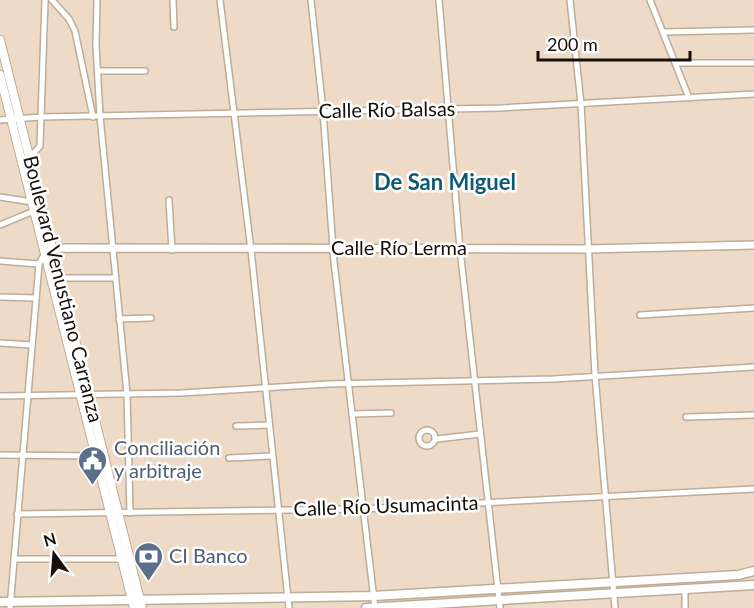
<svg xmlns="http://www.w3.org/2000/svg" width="754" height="608" font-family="Lato,sans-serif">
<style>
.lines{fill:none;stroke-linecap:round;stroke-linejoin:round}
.minor-casing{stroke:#beac99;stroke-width:8}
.tertiary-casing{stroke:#beac99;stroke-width:10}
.secondary-casing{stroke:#beac99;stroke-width:10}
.primary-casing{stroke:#beac99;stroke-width:11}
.minor{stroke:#fff;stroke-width:5}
.tertiary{stroke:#fff;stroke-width:7}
.secondary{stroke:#fff;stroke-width:8}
.primary{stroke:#fff;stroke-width:8}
.labels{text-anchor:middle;stroke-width:5;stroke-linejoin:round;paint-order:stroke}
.street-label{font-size:20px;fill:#161009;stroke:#fff}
.service-label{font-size:20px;fill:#4e5e75;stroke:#fff;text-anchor:start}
.quarter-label{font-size:22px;font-weight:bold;fill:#0b5973;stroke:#fff}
</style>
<rect width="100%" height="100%" fill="#eedbc7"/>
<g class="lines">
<defs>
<g id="minor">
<path d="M52 0 69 19 75 31 93 117"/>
<path d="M97 0 96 45 100 116 127 394 130 513"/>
<path d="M173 0 174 27"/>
<path d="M220 0 251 250 289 608"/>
<path d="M311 0 323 111 334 262 375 608"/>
<path d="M439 0 460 249 500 608"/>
<path d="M570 0 581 104 595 375 615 608"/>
<path d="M650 0 689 98"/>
<path d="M664 32 754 30"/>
<path d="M676 63H754"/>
<path d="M98 71H145"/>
<path d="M0 120 41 117 501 108 754 94"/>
<path d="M30 157 40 146 45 0"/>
<path d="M0 197 32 202"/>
<path d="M169 200 172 250"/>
<path d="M0 225 34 211"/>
<path d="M0 261 39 264"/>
<path d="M60 278H116"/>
<path d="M0 297 36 298"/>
<path d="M640 315 754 308"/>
<path d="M119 319 151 318"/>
<path d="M0 343 32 345"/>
<path d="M0 396 181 393 328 384 553 379 754 367"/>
<path d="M352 414 391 413"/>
<path d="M686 417 754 415"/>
<path d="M236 426 269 425"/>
<circle cx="427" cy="438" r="8"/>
<path d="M437 439 480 434"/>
<path d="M0 455 95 456"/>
<path d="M229 458 272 456"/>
<path d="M17 514 364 509 754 489"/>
<path d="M14 559H121"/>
<path d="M685 589V608"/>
<path d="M10 608 39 264 45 253"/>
</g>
<path id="tertiary" d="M49 252 61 248 587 249 754 245"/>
<g id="secondary">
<path d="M0 40 142 608"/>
<path d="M0 75 134 608"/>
</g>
<g id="primary">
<path d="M0 602 373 596 738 575 754 571"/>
<path d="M366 608 754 585"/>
</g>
</defs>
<use href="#minor" class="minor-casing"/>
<use href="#tertiary" class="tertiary-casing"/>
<use href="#secondary" class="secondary-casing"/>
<use href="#primary" class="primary-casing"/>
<use href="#minor" class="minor"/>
<use href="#tertiary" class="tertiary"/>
<use href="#secondary" class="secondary"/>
<use href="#primary" class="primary"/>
</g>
<defs>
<symbol id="civic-pin" viewBox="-11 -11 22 30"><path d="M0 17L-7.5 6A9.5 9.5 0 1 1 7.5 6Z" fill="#5c6f8a" stroke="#fff"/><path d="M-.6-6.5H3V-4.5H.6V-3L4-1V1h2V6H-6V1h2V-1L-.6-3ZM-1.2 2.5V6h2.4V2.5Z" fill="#fff"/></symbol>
<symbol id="bank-pin" viewBox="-11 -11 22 30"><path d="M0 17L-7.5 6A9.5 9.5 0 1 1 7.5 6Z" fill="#5c6f8a" stroke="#fff"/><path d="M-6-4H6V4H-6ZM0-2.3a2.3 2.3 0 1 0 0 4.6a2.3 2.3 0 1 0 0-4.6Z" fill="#fff"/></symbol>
</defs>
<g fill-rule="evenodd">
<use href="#civic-pin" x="76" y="444" width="33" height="45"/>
<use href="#bank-pin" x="132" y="540" width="33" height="45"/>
</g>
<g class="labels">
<g class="street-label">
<text transform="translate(387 110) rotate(-1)" y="7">Calle Río Balsas</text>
<text x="399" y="255">Calle Río Lerma</text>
<text transform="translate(63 289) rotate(76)" y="7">Boulevard Venustiano Carranza</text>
<text transform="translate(386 506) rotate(-2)" y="7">Calle Río Usumacinta</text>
</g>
<g class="service-label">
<text x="114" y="455">Conciliación<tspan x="114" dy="23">y arbitraje</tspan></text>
<text x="169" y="563">CI Banco</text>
</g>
<g class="quarter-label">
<text x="445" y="190">De San Miguel</text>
</g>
</g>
<g transform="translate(54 554) rotate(344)" stroke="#ffffff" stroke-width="4.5" paint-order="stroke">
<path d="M0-4.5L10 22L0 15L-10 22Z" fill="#161009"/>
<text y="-9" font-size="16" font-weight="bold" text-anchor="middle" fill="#161009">N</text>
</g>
<path d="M538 51v9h152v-9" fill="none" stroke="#161009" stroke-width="3"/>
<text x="547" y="51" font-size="18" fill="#161009" stroke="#ffffff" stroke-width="4.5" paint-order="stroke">200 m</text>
</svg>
